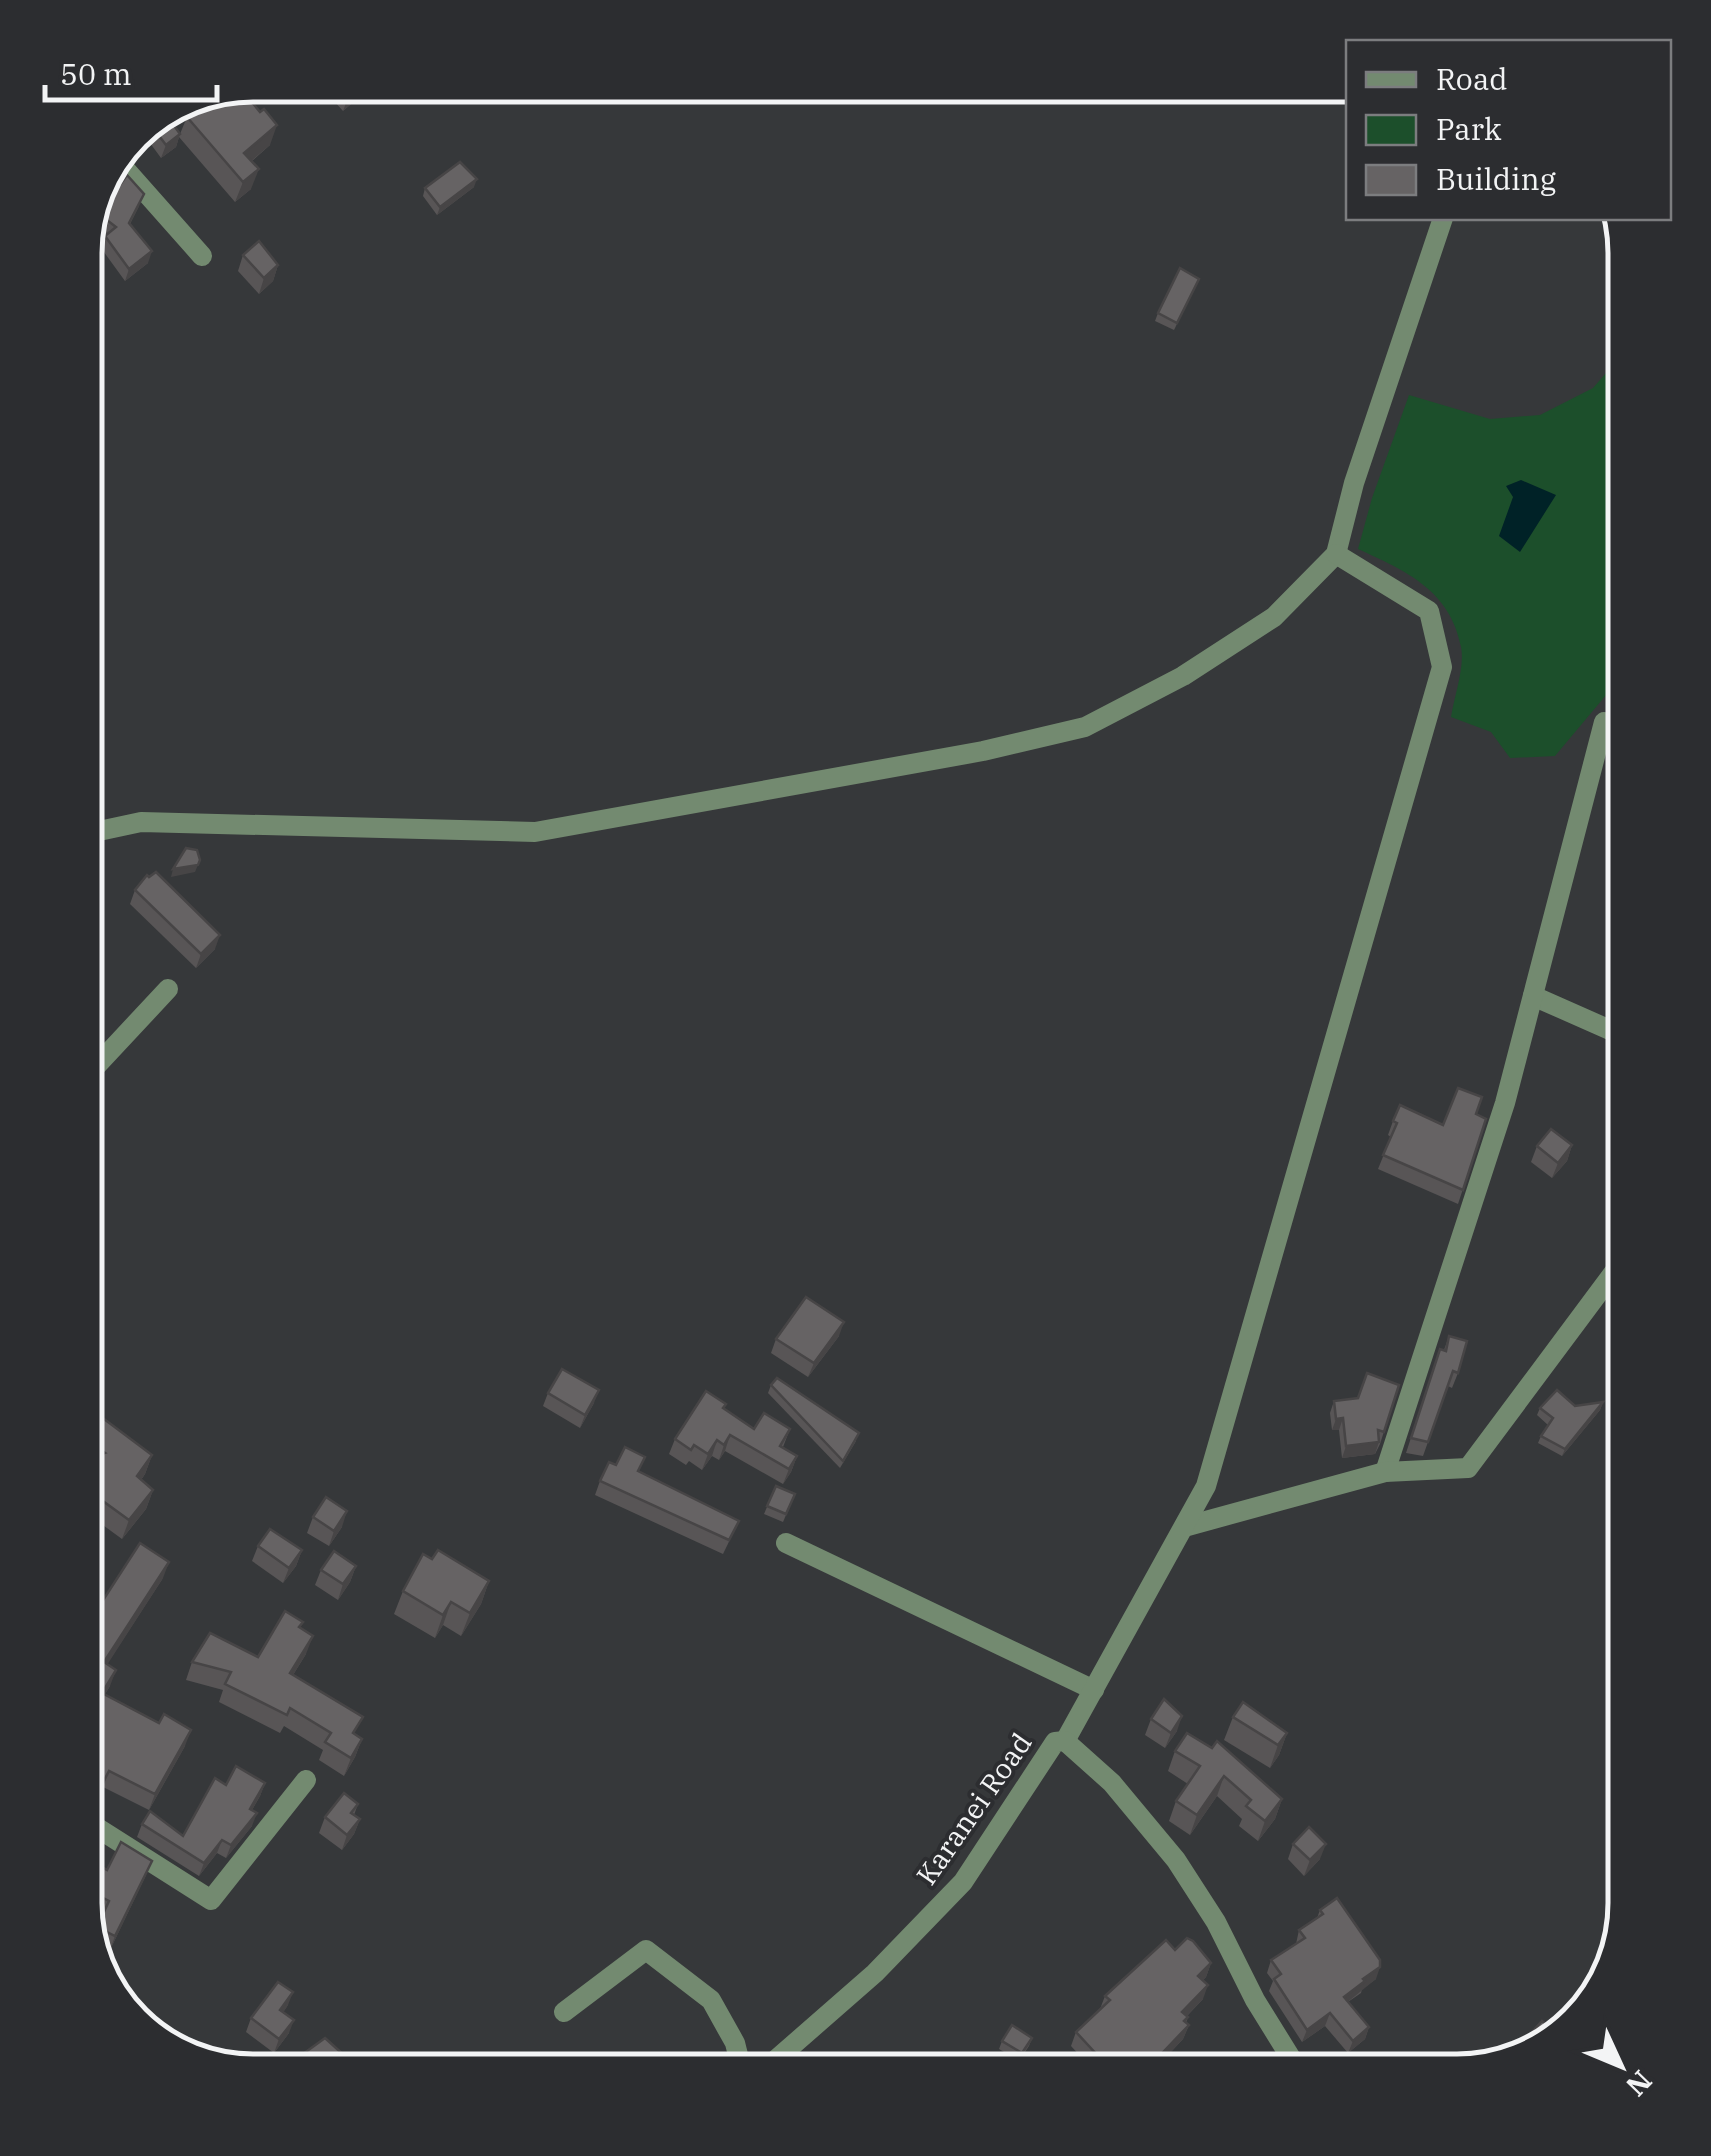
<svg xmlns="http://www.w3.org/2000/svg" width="1711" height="2156" font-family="'IBM Plex Serif',serif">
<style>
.green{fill:#1c4f2b}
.water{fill:#002227}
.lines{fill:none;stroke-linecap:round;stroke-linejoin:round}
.minor{stroke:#738a70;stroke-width:20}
.tertiary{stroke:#738a70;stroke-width:20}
.wall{fill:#585556}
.shaded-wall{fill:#474546}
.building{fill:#666364;stroke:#474546;stroke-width:2.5}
.labels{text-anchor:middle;stroke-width:8;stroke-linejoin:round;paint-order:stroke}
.street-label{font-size:28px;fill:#f3f4f5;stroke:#2c2d30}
.rim{fill:none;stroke:#f3f4f5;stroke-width:5}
</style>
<rect width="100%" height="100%" fill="#36383a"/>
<path class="green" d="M1626 350V663L1607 694 1555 756 1510 758 1491 732 1451 717C1454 697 1465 667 1461 647 1450 590 1406 571 1358 549L1372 498 1409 395 1490 419 1540 415 1593 388Z"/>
<path class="water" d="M1521 480 1556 495 1520 552 1499 536 1513 497 1506 486Z"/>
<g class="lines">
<g class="minor">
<path d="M117 160 202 256"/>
<path d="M85 834 141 822 535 832 983 751 1085 727 1183 676 1274 617 1336 554 1354 483 1443 218"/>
<path d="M1533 996 1626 1037"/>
<path d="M85 1078 168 989"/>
<path d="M1385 1472 1505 1103 1604 722 1626 730"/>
<path d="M1184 1527 1385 1472 1468 1468 1626 1256"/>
<path d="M786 1543 1094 1690"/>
<path d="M1065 1741 1206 1486 1442 667 1429 611 1336 554"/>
<path d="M85 1820 211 1900 306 1780"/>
<path d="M564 2012 646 1950 711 2000 735 2043 742 2071"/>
</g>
<path class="tertiary" d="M763 2071 875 1973 963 1882 1055 1742 1065 1741 1112 1783 1176 1860 1216 1922 1255 2000 1299 2071"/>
</g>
<g class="wall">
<path d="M286 85H313L300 99Z"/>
<path d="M328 85H356L360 90 358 98 343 111 326 92Z"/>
<path d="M168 117 180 134 187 117 270 145 252 161 251 189 235 202 179 137 176 147 161 158 142 132 132 140 142 127Z"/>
<path d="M474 187 437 215 423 196 425 188Z"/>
<path d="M139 206 130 224 148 263 125 281 101 248 107 235 94 226 99 214Z"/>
<path d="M243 255 278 265 273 281 259 294 238 271Z"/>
<path d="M1199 279 1174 330 1155 321 1158 313Z"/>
<path d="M135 890 215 949 196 968 130 904Z"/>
<path d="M1476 1114 1486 1119 1458 1204 1378 1169 1391 1137 1388 1135 1393 1121 1443 1125Z"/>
<path d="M1572 1145 1567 1161 1552 1178 1531 1162 1537 1146Z"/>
<path d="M839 1336 808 1377 771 1353 776 1339Z"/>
<path d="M1449 1336 1458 1373 1452 1388 1448 1386 1423 1456 1406 1453 1440 1349 1444 1350Z"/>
<path d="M771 1385 856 1441 840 1468 768 1393Z"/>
<path d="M1399 1385 1380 1444 1375 1454 1342 1458 1339 1430H1332L1330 1413 1334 1401 1358 1398Z"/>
<path d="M548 1393 594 1403 580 1428 543 1406Z"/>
<path d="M1603 1402 1600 1410 1562 1456 1538 1443 1541 1436 1548 1425 1537 1415 1540 1408 1575 1406Z"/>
<path d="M724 1408 754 1429H790L783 1447 797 1456 791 1472 783 1484 725 1451 719 1460 712 1456 702 1470 689 1461 686 1465 669 1454 675 1439Z"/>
<path d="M85 1411 152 1455 145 1474 141 1480 153 1490 146 1509 122 1539 85 1512Z"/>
<path d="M616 1465 639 1472 739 1521 723 1554 595 1495 600 1481Z"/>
<path d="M776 1486 795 1494 783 1522 764 1514Z"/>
<path d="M313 1517 342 1527 329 1546 307 1533Z"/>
<path d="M258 1546 302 1550 296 1566 283 1583 252 1561Z"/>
<path d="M1626 1550V1570L1619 1564Z"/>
<path d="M432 1559 489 1581 481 1604 461 1636 443 1625 435 1638 394 1614 403 1591Z"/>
<path d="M356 1566 350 1582 338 1600 315 1585 321 1570Z"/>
<path d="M163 1578 107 1664 110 1686 105 1694 185 1746 149 1810 103 1787 92 1808 85 1805V1628Z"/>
<path d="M300 1628 306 1654 293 1675 356 1735 362 1739 355 1757 344 1776 319 1760 323 1750 284 1726 280 1733 219 1702 223 1690 186 1680 192 1662 258 1657Z"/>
<path d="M1233 1717 1287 1733 1279 1755 1270 1768 1224 1740Z"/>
<path d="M1151 1719 1177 1731 1165 1748 1145 1735Z"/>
<path d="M1175 1751 1282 1799 1275 1819 1258 1841 1239 1826 1242 1819 1217 1796 1190 1835 1169 1821 1176 1801 1188 1784 1168 1771Z"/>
<path d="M265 1783 260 1796 252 1810V1826L226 1858 217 1853 199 1876 137 1837 142 1824 183 1836 226 1785Z"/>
<path d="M358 1804 354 1815 360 1819 354 1834 342 1850 319 1833 325 1817Z"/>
<path d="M1293 1844 1320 1859 1304 1876 1288 1859Z"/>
<path d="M97 1864 107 1870 146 1875 110 1950 97 1944 94 1934 103 1915 86 1907 85 1903V1891Z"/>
<path d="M1320 1910 1376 1979 1362 1989 1361 1993 1348 2002 1369 2027 1365 2039 1348 2053 1325 2026 1302 2042 1269 1991 1273 1981 1267 1973 1271 1960 1296 1944 1299 1930 1317 1918Z"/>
<path d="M1175 1950 1211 1963 1206 1977 1203 1980V1999L1187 2016 1188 2017 1186 2023 1189 2025 1183 2039 1153 2071H1094L1071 2046 1076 2032 1100 2009 1105 1996Z"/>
<path d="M288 2005 283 2012 289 2033 274 2053 246 2032 251 2018Z"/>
<path d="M1032 2038 1029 2046 1019 2061 999 2049 1002 2041Z"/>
<path d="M1525 2040 1551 2043 1521 2052Z"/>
</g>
<g class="shaded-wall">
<path d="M308 85H313L300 99 303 91Z"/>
<path d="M360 90 358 98 343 111 346 103Z"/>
<path d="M277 125 270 145 237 173 244 153Z"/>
<path d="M180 134 176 147 161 158 166 145Z"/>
<path d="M259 169 251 189 235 202 243 182Z"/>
<path d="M477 179 474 187 437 215 440 207Z"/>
<path d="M152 251 148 263 125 281 129 269Z"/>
<path d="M278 265 273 281 259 294 264 278Z"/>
<path d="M200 860 195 872 171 877 173 869Z"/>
<path d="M220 935 215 949 196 968 201 954Z"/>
<path d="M1572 1145 1567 1161 1552 1178 1558 1163Z"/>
<path d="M844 1322 839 1336 808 1377 814 1363Z"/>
<path d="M100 1384 97 1392 85 1406V1402Z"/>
<path d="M599 1390 594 1403 580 1428 585 1415Z"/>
<path d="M1603 1402 1600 1410 1562 1456 1565 1449Z"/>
<path d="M1343 1418 1339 1430H1332L1336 1419Z"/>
<path d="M730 1435 725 1451 719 1460 724 1445Z"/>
<path d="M717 1440 712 1456 702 1470 708 1454Z"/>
<path d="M1379 1442 1375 1454 1342 1458 1346 1446Z"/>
<path d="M152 1455 145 1474 130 1495 137 1476Z"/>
<path d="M797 1456 791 1472 783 1484 789 1469Z"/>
<path d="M153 1490 146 1509 122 1539 129 1520Z"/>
<path d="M347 1511 342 1527 329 1546 334 1531Z"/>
<path d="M302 1550 296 1566 283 1583 289 1568Z"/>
<path d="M169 1562 163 1578 98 1679 104 1662Z"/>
<path d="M356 1566 350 1582 338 1600 343 1584Z"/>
<path d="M489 1581 481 1604 461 1636 470 1613Z"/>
<path d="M451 1602 443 1625 435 1638 443 1615Z"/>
<path d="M313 1636 306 1654 283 1691 290 1673Z"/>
<path d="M116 1670 110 1686 96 1709 102 1693Z"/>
<path d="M1182 1716 1177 1731 1165 1748 1171 1733Z"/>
<path d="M191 1730 185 1746 149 1810 155 1794Z"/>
<path d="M1287 1733 1279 1755 1270 1768 1278 1745Z"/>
<path d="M362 1739 355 1757 344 1776 351 1758Z"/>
<path d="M109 1771 103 1787 92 1808 98 1792Z"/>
<path d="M1224 1776 1217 1796 1190 1835 1197 1815Z"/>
<path d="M265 1783 260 1796 245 1822 250 1809Z"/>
<path d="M1282 1799 1275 1819 1258 1841 1265 1821Z"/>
<path d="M257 1813 252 1826 226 1858 231 1845Z"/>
<path d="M360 1819 354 1834 342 1850 347 1835Z"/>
<path d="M222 1840 217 1853 199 1876 204 1863Z"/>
<path d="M1326 1844 1320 1859 1304 1876 1310 1860Z"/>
<path d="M152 1861 146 1875 110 1950 115 1936Z"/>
<path d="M1211 1963 1206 1977 1193 1990 1198 1976Z"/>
<path d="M1380 1967 1376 1979 1339 2009 1344 1997 1363 1979Z"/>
<path d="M1208 1985 1203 1999 1177 2026 1182 2012Z"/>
<path d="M293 1992 288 2005 276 2024 280 2010Z"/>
<path d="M1330 2013 1325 2026 1302 2042 1307 2030Z"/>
<path d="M294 2020 289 2033 274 2053 279 2039Z"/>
<path d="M1189 2025 1183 2039 1153 2071H1145Z"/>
<path d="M1369 2027 1365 2039 1348 2053 1353 2041Z"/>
</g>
<g class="building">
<path d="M296 85H308L303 91Z"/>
<path d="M329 85H356L360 90 346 103Z"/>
<path d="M241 89 260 112 264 109 277 125 244 153 259 169 243 182 187 117 201 105Z"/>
<path d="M168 117 180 134 166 145 150 124Z"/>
<path d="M460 162 477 179 440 207 425 188Z"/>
<path d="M127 175 144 194 129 223 152 251 129 269 105 236 116 227 99 214Z"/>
<path d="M259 241 278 265 264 278 243 255Z"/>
<path d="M1180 268 1199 279 1177 323 1158 313Z"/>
<path d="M186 848 197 850 200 860 198 865 173 869Z"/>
<path d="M156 872 220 935 201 954 135 890 147 875 149 877Z"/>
<path d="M1458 1088 1482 1097 1476 1114 1486 1119 1463 1190 1383 1155 1397 1123 1393 1121 1400 1105 1443 1125Z"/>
<path d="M1551 1129 1572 1145 1558 1163 1537 1146Z"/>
<path d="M806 1297 844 1322 814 1363 776 1339Z"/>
<path d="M1449 1336 1467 1341 1458 1373 1453 1371 1428 1442 1411 1438 1440 1349 1446 1351Z"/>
<path d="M562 1369 599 1390 585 1415 548 1393Z"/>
<path d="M85 1371 100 1384 85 1402Z"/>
<path d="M1367 1373 1399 1385 1384 1432 1378 1430 1379 1442 1346 1446 1343 1418 1336 1419 1334 1401 1358 1398Z"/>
<path d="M777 1378 859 1433 843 1461 771 1385Z"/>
<path d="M1557 1390 1575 1406 1603 1402 1565 1449 1541 1436 1553 1418 1540 1408Z"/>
<path d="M706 1391 726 1404 723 1408 754 1429 764 1413 790 1429 780 1446 797 1456 789 1469 730 1435 724 1445 717 1440 708 1454 694 1445 691 1450 675 1439Z"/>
<path d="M88 1407 152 1455 137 1476 153 1490 129 1520 85 1488V1460L105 1453 85 1439V1411Z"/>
<path d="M625 1447 645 1457 638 1471 739 1521 729 1540 600 1481 609 1462 616 1465Z"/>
<path d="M776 1486 795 1494 786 1514 767 1506Z"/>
<path d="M326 1497 347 1511 334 1531 313 1517Z"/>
<path d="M270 1529 302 1550 289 1568 258 1546Z"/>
<path d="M140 1543 169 1562 104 1662 116 1670 102 1693 159 1723 164 1714 191 1730 155 1794 109 1771 98 1792 85 1785V1678L87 1679 85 1677V1628Z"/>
<path d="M438 1550 489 1581 470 1613 451 1602 443 1615 403 1591 423 1554 432 1559Z"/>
<path d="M334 1551 356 1566 343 1584 321 1570Z"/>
<path d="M285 1611 303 1622 299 1627 313 1636 290 1673 363 1717 353 1733 362 1739 351 1758 325 1742 331 1733 290 1708 287 1715 225 1684 231 1672 192 1662 210 1633 258 1657Z"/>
<path d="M1164 1699 1182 1716 1171 1733 1151 1719Z"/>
<path d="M1243 1702 1287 1733 1278 1745 1233 1717Z"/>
<path d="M1187 1733 1212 1748 1217 1741 1282 1799 1265 1821 1246 1806 1251 1800 1224 1776 1197 1815 1176 1801 1200 1766 1175 1751Z"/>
<path d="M236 1766 265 1783 250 1809 257 1813 231 1845 222 1840 204 1863 142 1824 150 1811 183 1836 215 1778 226 1785Z"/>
<path d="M344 1793 358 1804 351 1813 360 1819 347 1835 325 1817Z"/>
<path d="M1309 1827 1326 1844 1310 1860 1293 1844Z"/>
<path d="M121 1842 152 1861 115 1936 97 1927 109 1901 86 1889 97 1864 107 1870Z"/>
<path d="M1337 1898 1380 1960V1967L1363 1979 1365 1981 1344 1997 1369 2027 1353 2041 1330 2013 1307 2030 1274 1979 1281 1974 1271 1960 1305 1938 1299 1930 1323 1914 1320 1910Z"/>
<path d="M1187 1938 1193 1941 1211 1963 1198 1976 1208 1985 1182 2012 1188 2017 1184 2021 1189 2025 1145 2071H1112L1076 2032 1110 2000 1105 1996 1166 1940 1175 1950Z"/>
<path d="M278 1982 293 1992 280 2010 294 2020 279 2039 251 2018Z"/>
<path d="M1542 2021 1559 2034 1551 2043 1534 2048 1525 2040Z"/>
<path d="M1012 2025 1032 2038 1022 2053 1002 2041Z"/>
<path d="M325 2038 357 2067 354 2071H289L285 2067Z"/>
<path d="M181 2046 189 2054 176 2051Z"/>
</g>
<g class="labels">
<g class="street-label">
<text transform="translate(974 1809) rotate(-55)" y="10">Karanei Road</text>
</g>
</g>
<path d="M0 0H1711V2156H0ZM253 102H1457A151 151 0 0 1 1608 253V1903A151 151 0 0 1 1457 2054H253A151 151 0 0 1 102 1903V253A151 151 0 0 1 253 102Z" fill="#2c2d30" fill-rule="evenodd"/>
<path class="rim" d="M253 102H1457A151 151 0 0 1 1608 253V1903A151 151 0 0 1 1457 2054H253A151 151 0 0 1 102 1903V253A151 151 0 0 1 253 102Z"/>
<rect x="1346" y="40" width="325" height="180" fill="#2c2d30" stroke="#7c7d7f" stroke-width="2.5"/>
<rect x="1366" y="72" width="50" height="15" fill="#738a70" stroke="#7c7d7f" stroke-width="2.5"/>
<text x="1436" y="90" font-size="30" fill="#f3f4f5">Road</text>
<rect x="1366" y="115" width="50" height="30" fill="#1c4f2b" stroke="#7c7d7f" stroke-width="2.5"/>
<text x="1436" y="140" font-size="30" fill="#f3f4f5">Park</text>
<rect x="1366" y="165" width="50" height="30" fill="#666364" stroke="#7c7d7f" stroke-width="2.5"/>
<text x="1436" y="190" font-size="30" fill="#f3f4f5">Building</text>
<g transform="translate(1621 2066) rotate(134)" stroke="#2c2d30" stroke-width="8" paint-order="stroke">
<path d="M0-8L18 38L0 25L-18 38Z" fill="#f3f4f5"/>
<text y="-15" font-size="28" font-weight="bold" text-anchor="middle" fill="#f3f4f5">N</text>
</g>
<path d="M45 85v15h172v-15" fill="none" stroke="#f3f4f5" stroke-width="5"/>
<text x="60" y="85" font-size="30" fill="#f3f4f5" stroke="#2c2d30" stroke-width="8" paint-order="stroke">50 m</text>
</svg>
